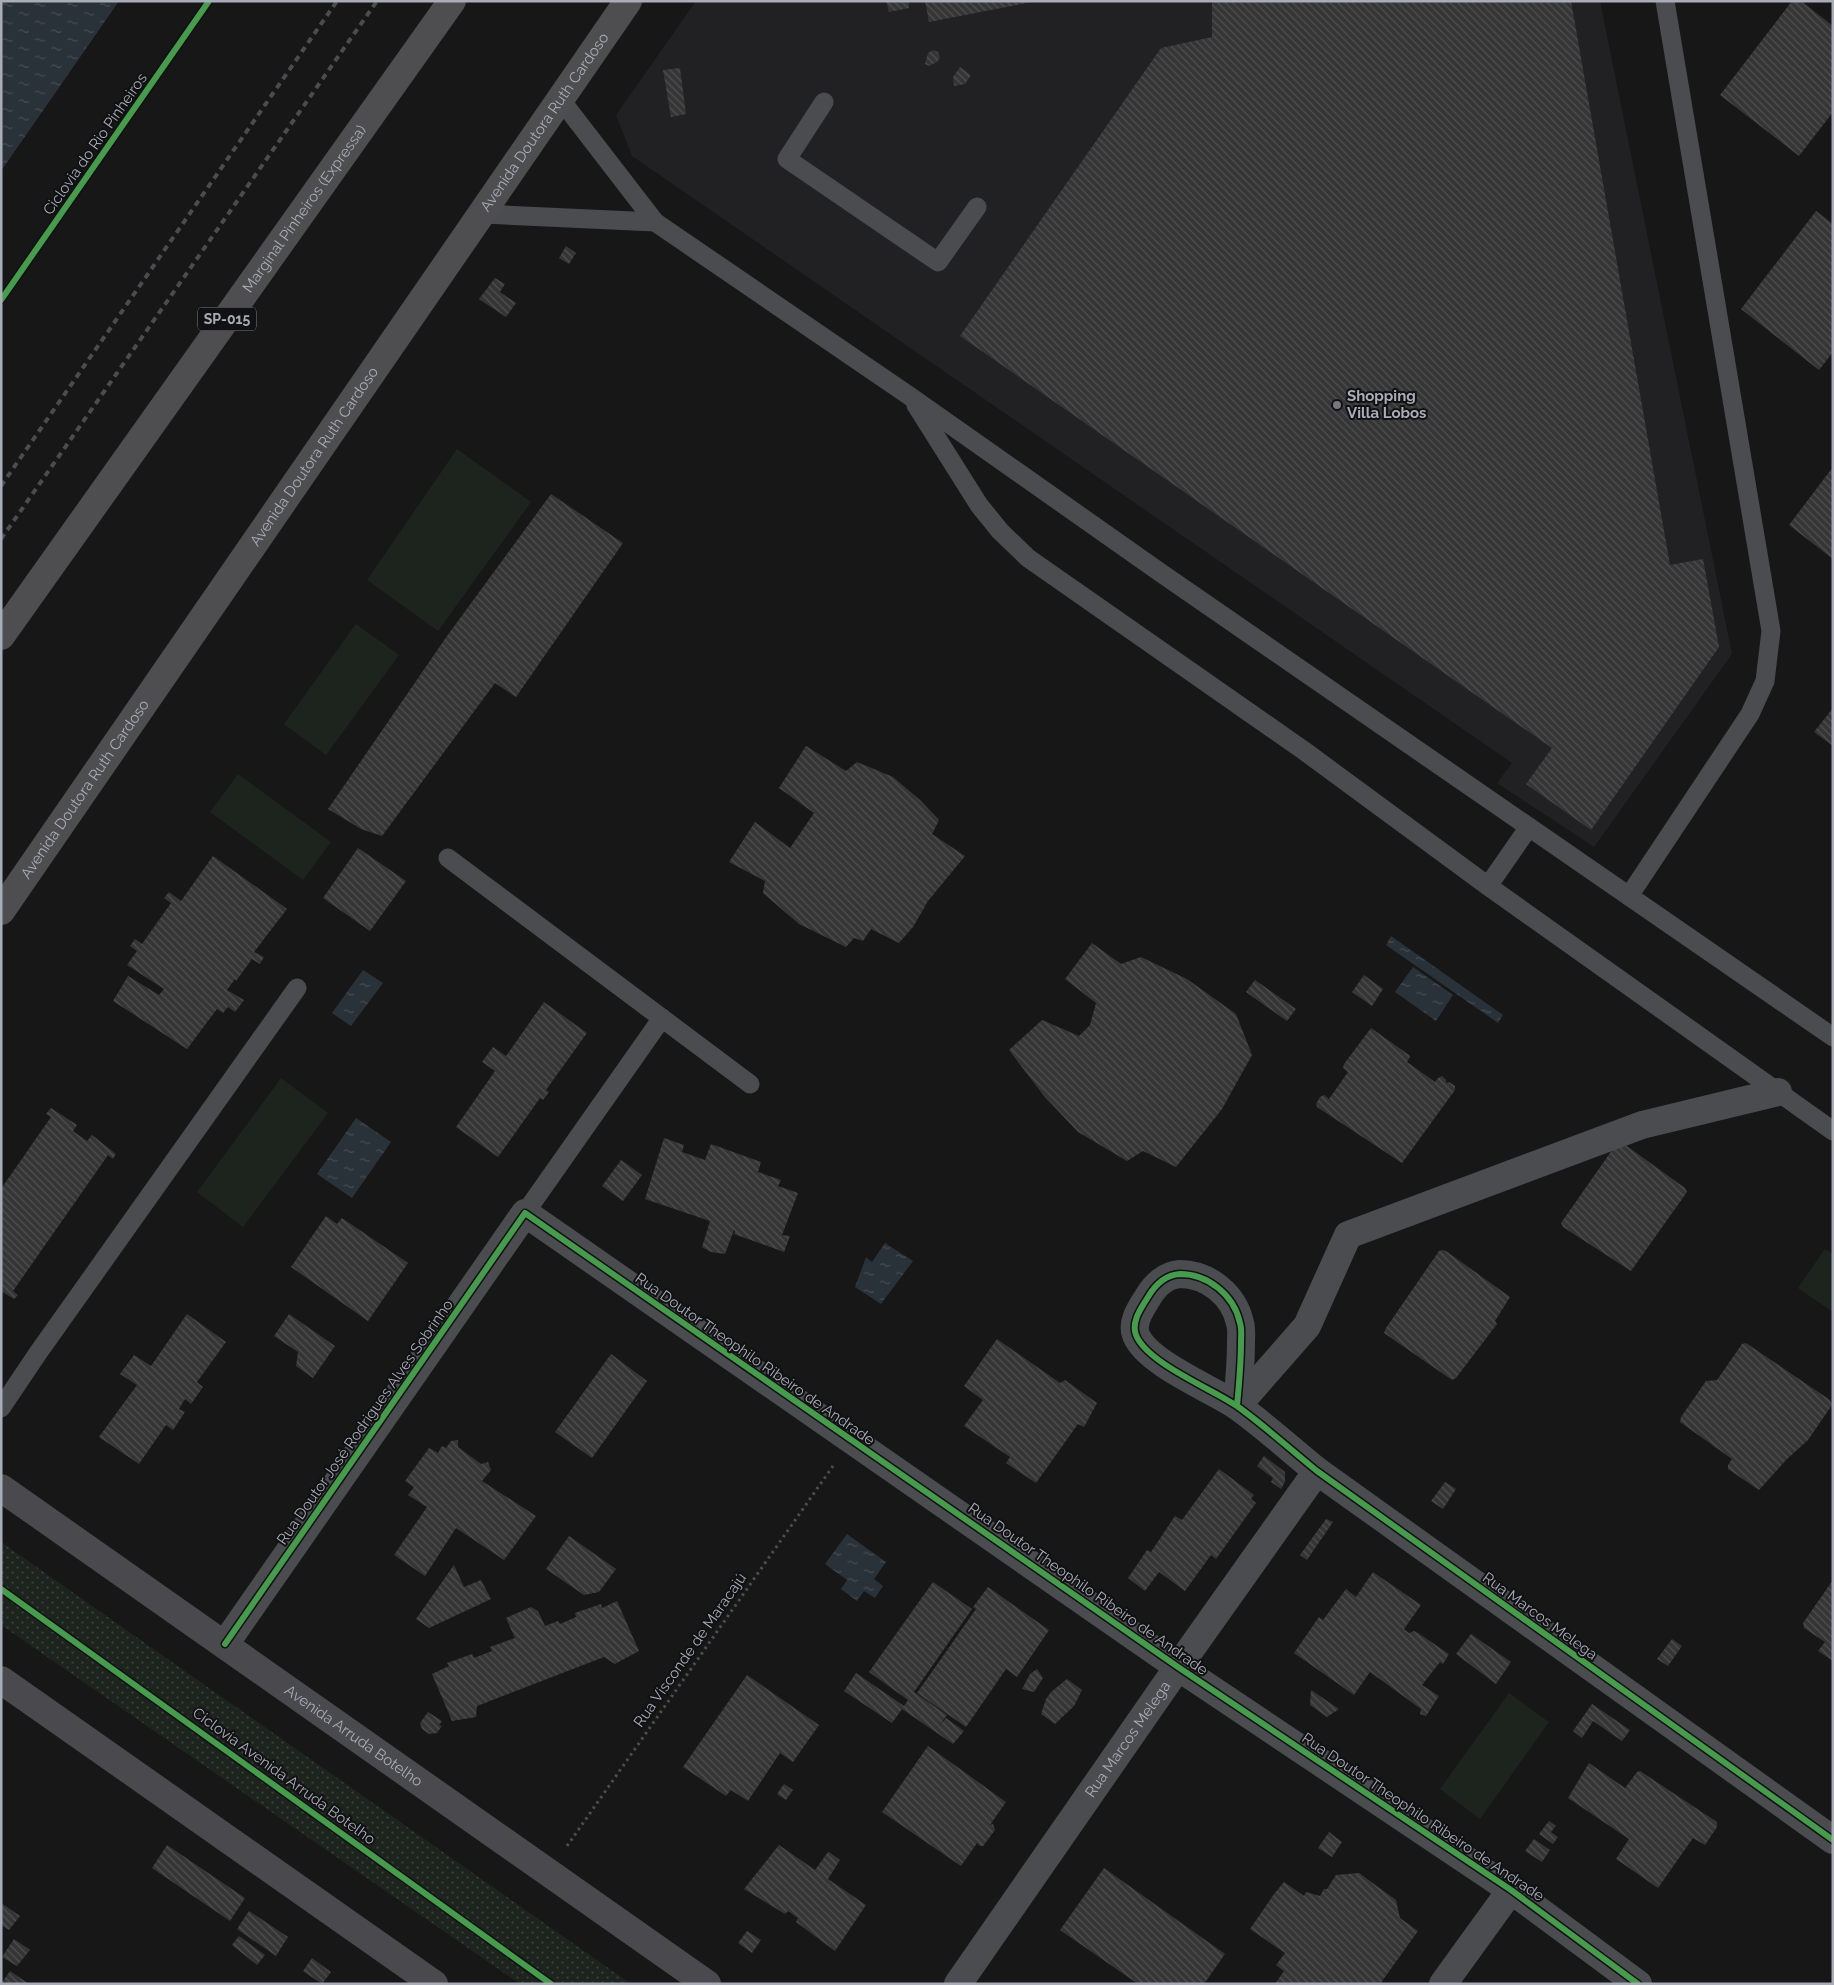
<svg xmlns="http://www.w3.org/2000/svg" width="1834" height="1985" font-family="Raleway,sans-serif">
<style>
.built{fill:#212123}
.green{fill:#1d241e}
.park{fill:url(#park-dots)}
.water{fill:url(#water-ripples)}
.building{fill:url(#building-back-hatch)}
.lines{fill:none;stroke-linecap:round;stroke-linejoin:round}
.path{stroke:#4d4e52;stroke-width:3;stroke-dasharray:2.5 4;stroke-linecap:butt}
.lane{stroke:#4b4c50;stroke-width:19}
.street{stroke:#4b4c50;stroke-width:28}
.secondary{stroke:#4a4a4e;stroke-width:28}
.highway{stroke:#4e4e51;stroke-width:28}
.rail{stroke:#4b4c4f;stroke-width:4;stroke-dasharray:6 5;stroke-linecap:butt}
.cycleway-casing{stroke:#111113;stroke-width:9}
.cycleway{stroke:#469c4c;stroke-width:6}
.poi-dot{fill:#757880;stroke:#111113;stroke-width:2}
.labels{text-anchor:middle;stroke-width:4;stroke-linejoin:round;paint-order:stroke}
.shield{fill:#111113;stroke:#7b7e86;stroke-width:1}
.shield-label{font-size:14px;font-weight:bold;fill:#a8adb8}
.street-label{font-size:15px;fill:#a8adb8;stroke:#111113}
.poi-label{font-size:15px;font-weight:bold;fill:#a8adb8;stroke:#111113;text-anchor:start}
</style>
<defs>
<pattern id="park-dots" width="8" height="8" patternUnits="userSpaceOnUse" patternTransform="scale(1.25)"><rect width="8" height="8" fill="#1d241e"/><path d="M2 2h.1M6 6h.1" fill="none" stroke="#3b413d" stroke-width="1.8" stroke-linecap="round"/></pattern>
<pattern id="water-ripples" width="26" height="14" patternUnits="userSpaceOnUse" patternTransform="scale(1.25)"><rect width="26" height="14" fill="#2a3239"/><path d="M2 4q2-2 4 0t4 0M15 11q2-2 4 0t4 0" fill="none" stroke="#464d54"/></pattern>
<pattern id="building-back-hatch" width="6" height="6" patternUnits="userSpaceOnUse" patternTransform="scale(1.25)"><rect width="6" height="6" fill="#353536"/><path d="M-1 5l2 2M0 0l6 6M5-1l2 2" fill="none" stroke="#4f5051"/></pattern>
</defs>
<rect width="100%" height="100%" fill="#171717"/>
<path class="built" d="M696 1H1600L1732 654 1594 847 1497 783 1512 763 632 156 616 115Z"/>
<g class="green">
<path d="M457 449 531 502 438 631 367 580Z"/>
<path d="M356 624 399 655 326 755 284 724Z"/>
<path d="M238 774 331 842 303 880 210 812Z"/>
<path d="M281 1078 328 1113 243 1227 197 1192Z"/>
<path d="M1825 1249 1833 1254V1312L1798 1288Z"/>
<path d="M1509 1693 1549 1722 1480 1819 1440 1789Z"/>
</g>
<path class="park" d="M1 1542 631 1984H520L1 1625Z"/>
<g class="water">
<path d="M1 1H119L1 171Z"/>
<path d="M1391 936 1503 1015 1498 1023 1386 945Z"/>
<path d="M1413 967 1453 995 1436 1021 1395 992Z"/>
<path d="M363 970 383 983 351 1026 332 1013Z"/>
<path d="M356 1118 391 1142 352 1198 317 1174Z"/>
<path d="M885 1243 913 1261 881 1304 855 1287 866 1257 872 1262Z"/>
<path d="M847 1534 886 1562 874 1579 883 1586 875 1598 864 1591 857 1601 841 1589 847 1580 825 1564Z"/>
</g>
<g class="building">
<path d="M886 1H909V8L889 12Z"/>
<path d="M925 1H1032V2L929 22Z"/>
<path d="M1212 1H1571L1670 565 1703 559 1719 647 1591 830 1526 784 1552 748 960 336 1161 48 1212 37Z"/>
<path d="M1792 1H1801L1833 26V112L1799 156 1720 95Z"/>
<path d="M933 50 938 52 940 58 937 62 929 66 925 64 928 53Z"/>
<path d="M960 67 971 75 965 84 954 86 953 77Z"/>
<path d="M680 68 686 114 671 117 663 70Z"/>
<path d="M1816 211 1833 224V352L1819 370 1741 309Z"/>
<path d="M566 246 576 253 569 264 559 258Z"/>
<path d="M495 278 505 284 500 292 516 303 506 317 479 299Z"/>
<path d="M1833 467V559L1789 525Z"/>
<path d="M551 494 623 543 516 697 495 683 382 836 361 829 328 809 447 636Z"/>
<path d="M1833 708V746L1814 732Z"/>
<path d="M806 746 846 771 857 762 893 777 920 800 939 820 932 834 965 856 928 901 913 927 899 943 871 929 863 941 854 938 846 947 799 924 763 893 765 881 729 862 755 822 790 848 814 813 779 788Z"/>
<path d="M358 848 406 881 370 931 323 898Z"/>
<path d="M213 856 287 909 254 952 264 957 260 964 252 959 236 981 235 979 227 990 244 1000 235 1012 228 1007 223 1013 217 1009 187 1049 113 1001 128 976 159 995 164 989 127 965 137 951 130 946 135 939 142 944 171 903 164 898 169 892 181 901Z"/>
<path d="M1092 943 1121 964 1141 957 1187 979 1236 1014 1252 1055 1222 1109 1176 1167 1143 1151 1127 1161 1078 1132 1044 1096 1009 1050 1042 1020 1079 1036 1090 1025 1096 1003 1065 979Z"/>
<path d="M1364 975 1383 989 1372 1006 1352 992Z"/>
<path d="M1255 980 1296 1009 1287 1021 1246 992Z"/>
<path d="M544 1002 587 1033 546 1090 549 1092 543 1100 540 1098 498 1157 456 1127 495 1071 482 1062 493 1047 506 1056Z"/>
<path d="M1371 1028 1409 1055 1410 1057 1407 1062 1435 1082 1438 1078 1442 1076 1446 1080V1083L1449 1082 1455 1086V1090L1402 1163 1317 1107 1316 1104 1320 1097 1324 1095 1329 1099 1348 1072 1343 1068 1344 1064Z"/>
<path d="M51 1108 77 1125 73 1131 87 1141 92 1135 116 1154 113 1159 108 1155 13 1291 18 1295 14 1299 1 1291V1189L51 1117 46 1114Z"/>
<path d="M664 1138 684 1145 682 1152 705 1160 711 1144 761 1162 758 1172 781 1180 778 1186 798 1193 782 1235 790 1236 784 1252 734 1234 735 1231 734 1230 725 1254 711 1252 702 1247 710 1221 645 1199Z"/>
<path d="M1617 1143 1624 1144 1685 1188 1687 1192 1631 1271 1563 1227 1561 1223Z"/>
<path d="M621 1160 642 1175 623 1201 602 1186Z"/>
<path d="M326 1216 337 1224 342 1218 408 1263 368 1321 291 1267Z"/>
<path d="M1442 1250 1446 1251 1510 1297 1495 1321 1497 1324 1456 1378 1452 1380 1384 1333 1386 1328 1439 1251Z"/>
<path d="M187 1314 226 1342 197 1382 203 1387 191 1404 185 1399 179 1409 185 1412 173 1430 166 1425 139 1464 99 1437 137 1385 120 1374 134 1355 151 1366Z"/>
<path d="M289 1314 335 1346 313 1378 296 1366 298 1352 274 1336Z"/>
<path d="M997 1339 1060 1383 1065 1380 1097 1403 1084 1427 1078 1424 1036 1483 1006 1463 1010 1457 964 1426 983 1400 964 1386Z"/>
<path d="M1746 1343 1830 1400 1832 1405 1808 1440 1786 1460 1759 1490 1728 1469V1465L1732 1459 1680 1422 1681 1417 1706 1381 1717 1380 1742 1344Z"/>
<path d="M611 1354 647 1381 592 1458 555 1432Z"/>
<path d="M458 1440V1447L481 1464 488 1462 491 1470 482 1481 536 1516 504 1560 456 1528 425 1576 394 1555 427 1507 408 1495 414 1487 405 1481 429 1448 438 1453 442 1446 446 1448 451 1441Z"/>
<path d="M1264 1456 1285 1472V1482L1281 1489 1271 1482 1273 1478 1257 1466Z"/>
<path d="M1219 1469 1254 1495 1251 1499 1256 1503 1216 1559 1211 1555 1185 1591 1159 1572 1145 1591 1128 1578 1147 1550 1151 1552 1175 1516 1182 1520Z"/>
<path d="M1445 1482 1456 1489 1443 1509 1431 1501Z"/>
<path d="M1326 1519 1333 1522 1307 1560 1300 1555Z"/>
<path d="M569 1536 616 1569 599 1592 584 1595 546 1569Z"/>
<path d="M454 1565 464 1587 481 1580 491 1599 429 1628 416 1619Z"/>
<path d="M1373 1572 1421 1605 1404 1629 1409 1633 1414 1631 1418 1633 1449 1654 1443 1664 1440 1662 1422 1685 1439 1696 1426 1716 1420 1714 1421 1709 1370 1672 1354 1695 1294 1653 1319 1617 1323 1620 1346 1589 1356 1597Z"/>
<path d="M1833 1580V1661L1818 1651 1825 1642 1804 1628 1803 1623Z"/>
<path d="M933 1582 972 1609 914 1692 947 1715 938 1727 946 1718 964 1731 953 1744 902 1709 892 1723 844 1691 856 1673 904 1706 908 1700 869 1672Z"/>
<path d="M988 1587 1049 1630 1017 1677 1006 1669 966 1727 917 1693 976 1609 973 1607Z"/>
<path d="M617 1601 639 1651 615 1664 604 1657 477 1706 476 1717 452 1721 432 1674 449 1666 447 1663 472 1654 474 1658 492 1651 490 1647 515 1638 506 1618 531 1607 538 1611 545 1626 558 1621 560 1624 576 1617 575 1613 601 1604 602 1608Z"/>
<path d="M1471 1634 1511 1662 1496 1684 1456 1654Z"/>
<path d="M1672 1639 1682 1646 1668 1666 1657 1659Z"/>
<path d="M1037 1669 1043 1678 1034 1692 1022 1689 1030 1674Z"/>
<path d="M747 1675 819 1725 793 1762 780 1753 748 1801 731 1790 726 1796 683 1767Z"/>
<path d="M1067 1679 1082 1690 1074 1706 1055 1724 1041 1714 1046 1699 1051 1692Z"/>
<path d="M1311 1690 1339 1709 1327 1717 1310 1705Z"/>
<path d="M1592 1704 1630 1730 1622 1741 1593 1721 1582 1738 1573 1731Z"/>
<path d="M428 1712 442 1721 439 1725 442 1726 437 1733 429 1734 422 1729 420 1723Z"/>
<path d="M928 1746 1006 1802 990 1825 993 1824 995 1830 983 1846H980L977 1843 961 1866 882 1812Z"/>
<path d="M1589 1763 1625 1788 1637 1772 1640 1771 1717 1822V1827L1705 1845 1693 1838 1658 1888 1616 1859 1629 1839 1568 1798Z"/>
<path d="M784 1784 793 1790 786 1800 777 1794Z"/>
<path d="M1549 1821 1556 1826 1551 1832 1558 1837 1553 1844 1539 1834Z"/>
<path d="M1329 1832 1342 1842 1332 1857 1318 1848Z"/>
<path d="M1534 1839 1550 1850 1542 1862 1525 1851Z"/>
<path d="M167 1845 245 1898 230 1921 152 1868Z"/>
<path d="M779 1845 815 1870 828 1852H829L840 1860 828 1879 866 1905 835 1951 796 1922 798 1918 788 1911 785 1914 744 1889Z"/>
<path d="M1104 1868 1225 1954 1204 1984H1138L1060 1930Z"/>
<path d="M1359 1873 1396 1900 1400 1918 1418 1931 1380 1984H1275L1284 1971 1276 1965 1285 1953 1250 1929 1274 1894 1284 1882 1304 1896 1306 1892 1320 1896 1324 1889H1327L1336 1875Z"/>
<path d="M1 1903 20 1916 9 1930 1 1925Z"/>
<path d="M249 1911 288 1937 276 1956 237 1929Z"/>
<path d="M747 1931 761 1940 752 1953 738 1943Z"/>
<path d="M239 1936 265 1955 257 1965 232 1945Z"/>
<path d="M14 1939 30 1950 17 1966 2 1957Z"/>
<path d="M312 1958 331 1972 322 1984 303 1971Z"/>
<path d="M10 1971 29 1984H1Z"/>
</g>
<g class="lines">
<path class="path" d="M567 1846 833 1466"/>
<g class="lane">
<path d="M561 100 655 222 911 397 1161 573 1833 1037"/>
<path d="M824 102 787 159 938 262 977 207"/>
<path d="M483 214 655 222"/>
<path d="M916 405 979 505 1000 531 1028 558 1303 750 1488 886 1833 1131"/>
<path d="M448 858 750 1084"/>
<path d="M1488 886 1529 827"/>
<path d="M1629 896 1750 714 1765 681 1771 631 1665 1"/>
<path d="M525 1213 662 1018"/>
<path d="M1 1408 38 1353 297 988"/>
</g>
<g class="street">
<path d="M1237 1406C1239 1385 1241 1364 1241 1342 1241 1336 1242 1329 1240 1323 1234 1295 1208 1274 1180 1274 1166 1275 1155 1285 1148 1297 1141 1308 1131 1322 1136 1335 1147 1363 1212 1389 1237 1406 1265 1426 1291 1450 1317 1471L1833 1840"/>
<path d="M1237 1406 1307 1326 1348 1235 1642 1125 1778 1092"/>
<path d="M225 1644 525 1213 1178 1667 1511 1890 1638 1984"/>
<path id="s1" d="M958 1984 1178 1667 1317 1471"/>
<path d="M1443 1984 1511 1890"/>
</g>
<g class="secondary">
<path id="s2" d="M1 1488 707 1984"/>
<path d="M1 1680 434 1984"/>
</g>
<g class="highway">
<path id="s3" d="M1 636 452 1"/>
<path id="s4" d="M1 911 628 1"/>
</g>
<g class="rail">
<path d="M1 486 337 1"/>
<path d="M1 539 377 1"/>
</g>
<defs>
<g id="cycleway">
<path d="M1 300 209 1"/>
<path d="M1237 1406C1239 1385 1241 1364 1241 1342 1241 1336 1242 1329 1240 1323 1234 1295 1208 1274 1180 1274 1166 1275 1155 1285 1148 1297 1141 1308 1131 1322 1136 1335 1147 1363 1212 1389 1237 1406 1265 1426 1291 1450 1317 1471L1833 1840"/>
<path d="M1 1589 551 1984"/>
<path d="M225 1644 525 1213 1178 1667 1511 1890 1638 1984"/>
</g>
</defs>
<use href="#cycleway" class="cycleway-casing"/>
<use href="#cycleway" class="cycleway"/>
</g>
<circle class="poi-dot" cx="1337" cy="405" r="5"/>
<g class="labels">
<rect class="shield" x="198" y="307.5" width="58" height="23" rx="4"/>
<g class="shield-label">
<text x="227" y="324">SP-015</text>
</g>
<g class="street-label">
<text dy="5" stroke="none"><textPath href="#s4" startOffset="958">Avenida Doutora Ruth Cardoso</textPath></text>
<text transform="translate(95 144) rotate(-55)" y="5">Ciclovia do Rio Pinheiros</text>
<text dy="5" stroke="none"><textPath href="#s3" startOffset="524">Marginal Pinheiros (Expressa)</textPath></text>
<text dy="5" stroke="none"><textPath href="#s4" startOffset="552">Avenida Doutora Ruth Cardoso</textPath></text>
<text dy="5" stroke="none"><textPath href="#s4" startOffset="148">Avenida Doutora Ruth Cardoso</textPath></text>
<text transform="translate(755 1359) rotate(35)" y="5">Rua Doutor Theophilo Ribeiro de Andrade</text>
<text transform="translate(365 1422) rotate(-55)" y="5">Rua Doutor José Rodrigues Alves Sobrinho</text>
<text transform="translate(1088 1589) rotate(35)" y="5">Rua Doutor Theophilo Ribeiro de Andrade</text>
<text transform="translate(1540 1616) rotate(36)" y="5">Rua Marcos Melega</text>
<text transform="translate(690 1650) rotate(-55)" y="5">Rua Visconde de Maracajú</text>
<text dy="5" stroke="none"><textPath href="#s2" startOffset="431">Avenida Arruda Botelho</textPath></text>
<text dy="5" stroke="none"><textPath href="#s1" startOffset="298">Rua Marcos Melega</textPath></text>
<text transform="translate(284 1776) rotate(36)" y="5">Ciclovia Avenida Arruda Botelho</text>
<text transform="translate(1423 1817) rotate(34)" y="5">Rua Doutor Theophilo Ribeiro de Andrade</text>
</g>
<g class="poi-label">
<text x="1347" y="401">Shopping<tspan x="1347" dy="17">Villa Lobos</tspan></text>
</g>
</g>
<rect width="1834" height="1985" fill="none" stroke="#a8adb8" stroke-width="5"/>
</svg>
